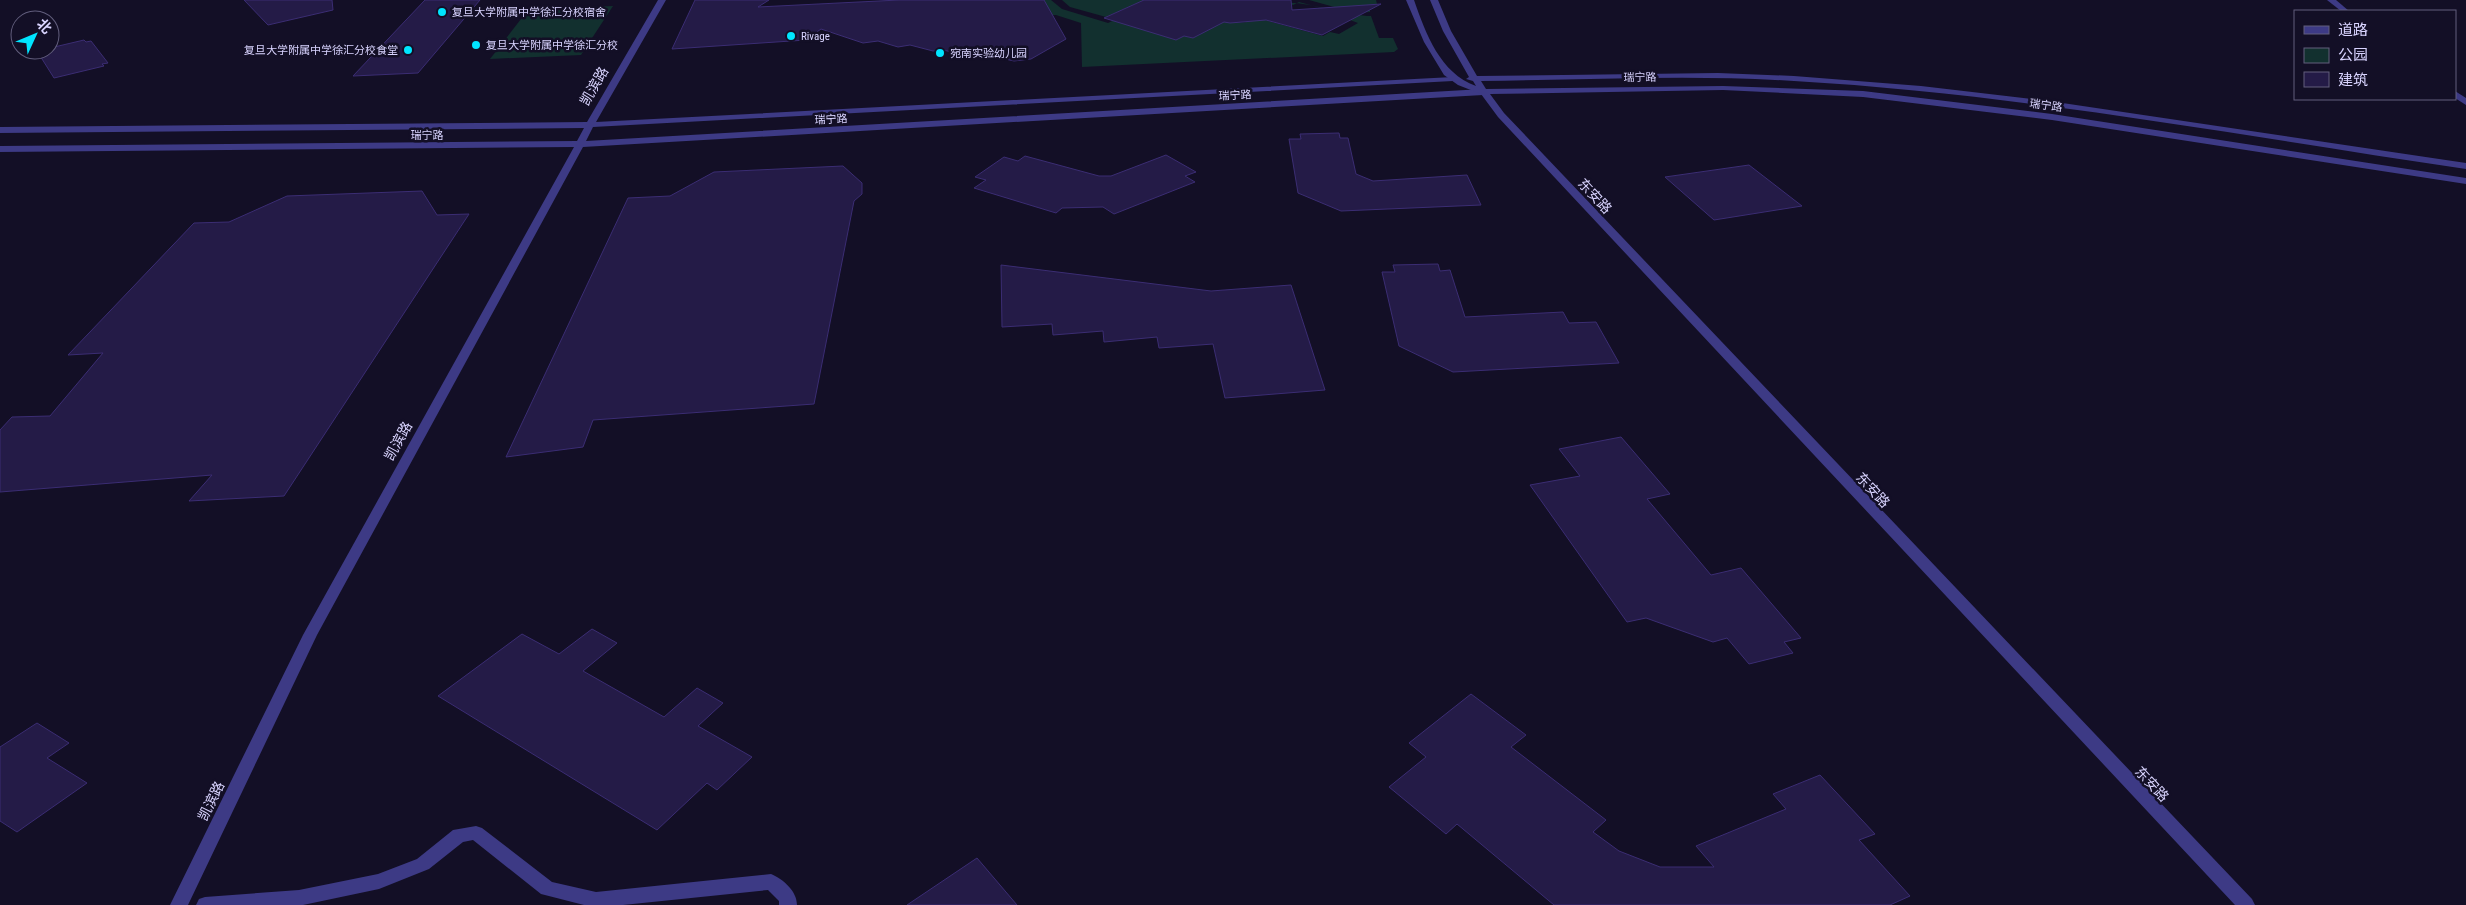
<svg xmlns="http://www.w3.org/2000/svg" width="2466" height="905" font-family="'Roboto Condensed','Noto Sans SC',sans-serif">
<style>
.green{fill:#12302f}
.building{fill:#241b47;stroke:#3b2d73}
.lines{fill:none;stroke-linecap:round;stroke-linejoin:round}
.service{fill:#3d3a85;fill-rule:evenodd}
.minor{fill:#3d3a85;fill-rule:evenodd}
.tertiary{fill:#3d3a85;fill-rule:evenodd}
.poi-dot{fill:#00e5ff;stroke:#130f26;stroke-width:2}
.labels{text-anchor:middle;stroke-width:5;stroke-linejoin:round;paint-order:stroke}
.far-poi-label{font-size:11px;fill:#d9d4ff;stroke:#130f26;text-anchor:start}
.far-street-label{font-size:11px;fill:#d9d4ff;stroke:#130f26}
.street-label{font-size:14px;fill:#d9d4ff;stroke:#130f26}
</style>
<rect width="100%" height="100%" fill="#130f26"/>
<g class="green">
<path d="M1037 0H1051L1062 9 1108 23 1140 8 1184 36 1193 38 1214 26 1154 2C1182 10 1239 35 1264 15L1265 20 1323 36 1330 32 1339 34 1358 23 1350 20 1355 17 1299 2 1293 5 1286 3C1300 0 1351 16 1371 16L1379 38H1393L1398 49 1394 52 1082 67 1081 23 1056 15 828 24Z"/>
<path d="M1062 0H1144L1106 17 1070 7Z"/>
<path d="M1309 0H1376L1377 4 1370 5V12L1356 13Z"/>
<path d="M613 6 581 55 490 59 528 10Z"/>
</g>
<g class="building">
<path d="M244 0H332L333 10 268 25Z"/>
<path d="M425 0H480L418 73 353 76Z"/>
<path d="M695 0H769L758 7 899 0H1044L1066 39 1031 59 1014 61 979 53 965 55 943 50 933 51 910 45 898 47 878 41 863 43 821 29 806 40 672 49Z"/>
<path d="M1144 0H1291L1292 10 1381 4 1322 35 1266 20 1230 23 1224 22 1193 38 1184 36 1176 40 1104 18Z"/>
<path d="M84 40 86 42 91 41 108 63 102 64 104 66 54 78 37 51 50 50V48Z"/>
<path d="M1339 133 1340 138H1348L1356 174 1373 181 1467 175 1481 205 1341 211 1298 193 1289 139H1301L1300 134Z"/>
<path d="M1166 155 1196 172 1185 176 1195 182 1114 214 1103 207 1062 208 1056 213 974 188 986 180 975 177 1004 157 1018 161 1025 156 1099 176H1111Z"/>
<path d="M1749 165 1802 206 1714 220 1665 177Z"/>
<path d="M843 166 862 183V194L854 201 814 404 593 420 583 447 506 457 628 198 670 196 714 172Z"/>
<path d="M422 191 437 215 469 214 284 496 189 501 212 475 0 492V430L12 417 50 416 103 353 68 355 194 223 229 222 287 196Z"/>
<path d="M1438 264 1440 271 1450 270 1465 317 1563 312 1569 323 1596 322 1619 363 1453 372 1399 346 1382 272H1395L1393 265Z"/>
<path d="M1001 265 1211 291 1291 285 1325 390 1225 398 1213 344 1159 348 1157 337 1104 342 1103 331 1053 335 1052 324 1002 327Z"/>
<path d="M1621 437 1670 494 1647 499 1711 575 1741 568 1801 638 1784 642 1793 653 1749 664 1727 638 1713 642 1646 618 1627 622 1530 485 1580 476 1559 449Z"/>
<path d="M592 629 617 643 583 671 664 717 697 688 723 703 698 726 752 757 717 790 707 783 657 830 438 696 522 634 559 654Z"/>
<path d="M1471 694 1526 735 1511 747 1606 820 1593 832 1619 851 1660 867H1714L1696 846 1786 809 1773 794 1820 775 1875 834 1859 840 1910 896 1890 905H1554L1457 824 1446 834 1389 787 1426 757 1409 743Z"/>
<path d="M37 723 69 743 47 758 87 783 17 832 0 821V747Z"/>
<path d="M977 858 1017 905H907Z"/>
</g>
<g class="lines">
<path class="service" d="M476 826 482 828 552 882 596 892 771 874C783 879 797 891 797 905H779V901L768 890 623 905H584L541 894 473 840 463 842 429 869 379 889 303 905H196L199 899 205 897 299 890 378 874 417 859 453 830Z"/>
<path class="minor" d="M658 0H666L596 122 1453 77 1457 79 1453 81 593 127 586 141 1483 89 1487 92 1483 95 583 147 317 635 188 905H170L303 635 574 147 0 152V146L577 141 584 128 0 133V127L587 122Z"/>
<g class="tertiary">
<path d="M1406 0H1414C1426 34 1440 73 1476 86L1473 81 1466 79 1469 77 1443 31 1430 0H1438L1451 31 1477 76 1718 73 1794 76 1921 86 2049 101 2466 163V169C2243 136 2020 94 1794 81 1690 74 1585 80 1481 81L1486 89 1723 86 1863 91 2052 114 2466 178V184L2052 120 1863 97 1723 90 1490 94 1504 113 2252 899 2255 905H2235L1498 117 1481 94 1458 85 1444 75 1424 42Z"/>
<path d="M2327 0H2336L2349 11H2341Z"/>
<path d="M2455 91 2466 98V105L2455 98Z"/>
</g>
</g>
<g class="poi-dot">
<circle cx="442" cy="12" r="5"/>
<circle cx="791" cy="36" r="5"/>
<circle cx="476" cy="45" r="5"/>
<circle cx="408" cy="50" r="5"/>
<circle cx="940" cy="53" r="5"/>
</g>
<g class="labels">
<g class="far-poi-label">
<text x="452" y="16">复旦大学附属中学徐汇分校宿舍</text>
<text x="801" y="40">Rivage</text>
<text x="486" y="49">复旦大学附属中学徐汇分校</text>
<text x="398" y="54" text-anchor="end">复旦大学附属中学徐汇分校食堂</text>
<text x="950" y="57">宛南实验幼儿园</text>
</g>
<g class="far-street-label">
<text transform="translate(1640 77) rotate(-1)" y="4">瑞宁路</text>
<text transform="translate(1235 95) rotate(-3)" y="4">瑞宁路</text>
<text transform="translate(2046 105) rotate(8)" y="4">瑞宁路</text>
<text transform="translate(831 119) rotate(-3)" y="4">瑞宁路</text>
<text x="427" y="139">瑞宁路</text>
</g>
<g class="street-label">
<text transform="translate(594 86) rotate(-60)" y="5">凯滨路</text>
<text transform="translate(1595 196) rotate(47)" y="5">东安路</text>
<text transform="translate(398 441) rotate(-61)" y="5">凯滨路</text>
<text transform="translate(1873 490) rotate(47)" y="5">东安路</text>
<text transform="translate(2152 784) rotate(47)" y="5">东安路</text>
<text transform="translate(211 801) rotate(-64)" y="5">凯滨路</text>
</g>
</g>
<rect x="2294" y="10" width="162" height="90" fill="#130f26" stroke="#625e7d"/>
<rect x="2304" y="26" width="25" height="8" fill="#3d3a85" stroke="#625e7d"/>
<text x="2338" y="35" font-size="15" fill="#d9d4ff">道路</text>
<rect x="2304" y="48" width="25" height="15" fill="#12302f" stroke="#625e7d"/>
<text x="2338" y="60" font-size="15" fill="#d9d4ff">公园</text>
<rect x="2304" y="72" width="25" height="15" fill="#241b47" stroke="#625e7d"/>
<text x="2338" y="85" font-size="15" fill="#d9d4ff">建筑</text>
<g transform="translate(35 35) rotate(46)"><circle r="24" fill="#130f26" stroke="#625e7d"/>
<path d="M0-4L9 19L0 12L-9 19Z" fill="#00e5ff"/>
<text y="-8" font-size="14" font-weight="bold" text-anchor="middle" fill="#d9d4ff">北</text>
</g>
</svg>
